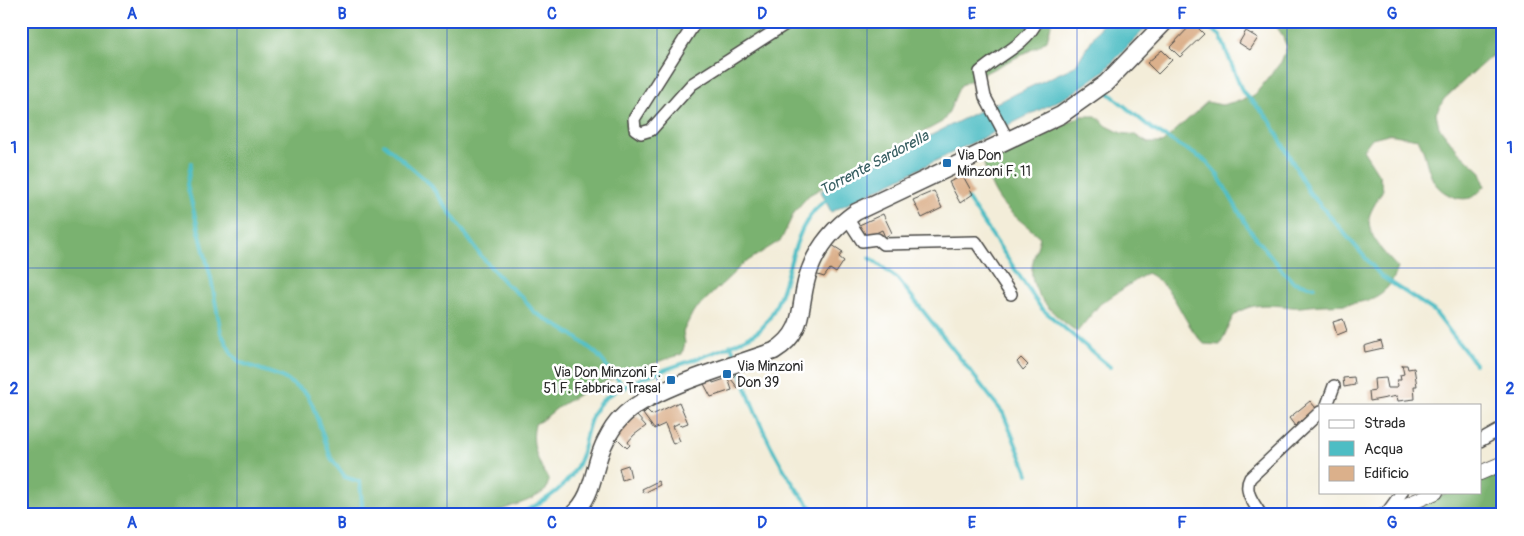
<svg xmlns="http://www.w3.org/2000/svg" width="1524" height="536" font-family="Pangolin,sans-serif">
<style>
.forest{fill:#7ab26f;stroke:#526e4d}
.water{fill:#4ebdc4;stroke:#3c7478}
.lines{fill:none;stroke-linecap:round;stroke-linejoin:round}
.stream{stroke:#4ebdc4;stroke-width:4}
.building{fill:#dbb08b}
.minor-casing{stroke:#494845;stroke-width:14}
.tertiary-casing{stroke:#494845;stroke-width:16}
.secondary-casing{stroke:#494845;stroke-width:19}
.minor{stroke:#fff;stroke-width:11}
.tertiary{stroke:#fff;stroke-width:14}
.secondary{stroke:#fff;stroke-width:16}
.grid{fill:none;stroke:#1d4ed8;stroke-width:1;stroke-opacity:0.55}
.poi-dot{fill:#1f6fb2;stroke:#fff;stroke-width:2}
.labels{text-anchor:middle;stroke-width:5;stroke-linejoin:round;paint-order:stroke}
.poi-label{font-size:14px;fill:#2b2b2b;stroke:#fff;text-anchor:start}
.water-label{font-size:15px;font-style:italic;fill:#375e61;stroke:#fff}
.neatline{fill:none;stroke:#1d4ed8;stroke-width:2}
.grid-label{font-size:16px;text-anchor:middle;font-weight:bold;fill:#1d4ed8}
</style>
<rect width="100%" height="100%" fill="#fff"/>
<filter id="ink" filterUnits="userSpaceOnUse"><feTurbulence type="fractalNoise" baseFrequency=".02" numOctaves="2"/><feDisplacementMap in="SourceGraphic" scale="10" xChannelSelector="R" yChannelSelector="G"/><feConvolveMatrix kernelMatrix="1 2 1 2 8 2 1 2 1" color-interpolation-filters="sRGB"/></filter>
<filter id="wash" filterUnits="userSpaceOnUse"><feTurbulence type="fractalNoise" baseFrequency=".0096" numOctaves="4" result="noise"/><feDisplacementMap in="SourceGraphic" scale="20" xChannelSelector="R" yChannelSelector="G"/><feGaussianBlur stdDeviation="1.12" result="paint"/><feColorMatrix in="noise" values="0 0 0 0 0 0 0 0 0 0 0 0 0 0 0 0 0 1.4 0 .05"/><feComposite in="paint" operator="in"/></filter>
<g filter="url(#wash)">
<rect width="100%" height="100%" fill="#f3edd9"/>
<g class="forest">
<path d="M21 21H1052L1047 40 1039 46 961 85C953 97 952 111 942 122L809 195 795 211 781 240 743 264 693 312 683 332 685 343 682 354C642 367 599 381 563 404 553 410 546 419 535 424 530 445 538 462 549 480L546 490C530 503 508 506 489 515H21Z"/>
<path d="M1272 21H1503V52L1490 57 1444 99 1436 113 1439 127 1458 151 1481 172 1485 186C1482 189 1477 195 1473 197 1459 203 1440 193 1433 180 1426 167 1426 153 1418 139L1388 134 1372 138 1363 150 1379 175 1383 189C1380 197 1370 210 1369 218 1368 238 1386 255 1398 268 1386 305 1355 304 1322 305 1312 305 1302 308 1292 307 1273 305 1248 301 1233 317 1230 321 1224 338 1220 345L1204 344C1180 320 1177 288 1147 273L1100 304 1077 332C1057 317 1029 296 1032 267 1033 257 1038 247 1040 237 1010 211 996 207 984 164L1022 148 1081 116H1096L1107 126 1121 133 1135 135 1148 143H1162L1207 102 1222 105 1253 97 1281 62 1287 47 1281 33Z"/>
<path d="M1503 470V515H1400L1449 492H1480V479Z"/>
</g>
<path class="water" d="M1104 21H1152L1104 71 1070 95 831 212 821 191 979 111 1075 66Z"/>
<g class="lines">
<g class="stream">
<path d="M1199 21 1220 35 1242 91 1269 119 1309 192 1381 276 1434 311 1475 364"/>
<path d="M1104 89 1152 129 1206 161 1217 174 1249 229 1282 270 1293 282 1314 287"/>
<path d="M384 144 429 183 481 256 505 283 522 297 534 312 573 335 596 353 625 388"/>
<path d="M191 163 187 185 211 278 221 333 232 354 239 362 282 377 306 393 312 404 331 458 345 477 360 482 363 515"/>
<path d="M965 195 1041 308 1110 367"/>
<path d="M870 258 898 279 1003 413 1028 474"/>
<path d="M731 345 736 359"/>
<path d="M739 368C756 419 780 475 818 515"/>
<path d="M518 515C544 501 571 487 581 457 586 439 588 415 602 401 632 374 700 362 738 342 745 338 755 335 761 329 795 292 785 223 830 198"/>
</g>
</g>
<g id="blocks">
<g class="building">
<path d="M1193 23 1204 34 1180 57 1170 47Z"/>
<path d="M1246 31 1258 38 1250 50 1239 43Z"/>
<path d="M1162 50 1172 60 1158 74 1147 63Z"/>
<path d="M963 176 973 194 960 203 949 182Z"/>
<path d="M934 191 942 208 922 218 913 200Z"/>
<path d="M883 214 892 233 885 237 882 230 864 239 857 226Z"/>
<path d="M832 245 843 252 839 257 844 261 836 273 830 269 824 277 815 274Z"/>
<path d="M1343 319 1347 331 1337 335 1333 322Z"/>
<path d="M1381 341 1383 348 1365 352 1364 346Z"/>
<path d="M1021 358 1028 365 1023 370 1017 362Z"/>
<path d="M1402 365H1407L1408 369 1414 368 1417 386H1414L1415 399 1398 401 1397 396 1370 401 1369 391 1375 390 1374 379 1386 378 1388 388H1395L1398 386 1397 380H1401L1400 375 1404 374Z"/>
<path d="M736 374 743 384 738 388 731 379Z"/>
<path d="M1354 377 1355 385 1344 387 1343 378Z"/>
<path d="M728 378 732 390 711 397 703 382 712 379 713 383Z"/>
<path d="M1310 401 1316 408 1295 426 1289 418Z"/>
<path d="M679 402 688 423 680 426 679 423 673 426 680 441 673 444 665 424 654 429 643 414 647 410 652 415Z"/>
<path d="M637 416 646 426 634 435 628 442 630 445 627 448 615 436 624 425Z"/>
<path d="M628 465 631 477 622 480 619 468Z"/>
<path d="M658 481 660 485 644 493 642 489Z"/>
</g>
</g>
</g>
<g filter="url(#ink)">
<use href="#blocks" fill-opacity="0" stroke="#494845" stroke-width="1"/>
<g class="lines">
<defs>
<g id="minor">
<path d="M696 21 634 119 635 129 641 133 651 130 692 84 790 21"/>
<path d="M1008 140 985 97 980 72C1000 54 1025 46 1037 21"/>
<path d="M847 218 862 241 877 239 883 244 976 242 1011 294"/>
<path d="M1327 405 1334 386"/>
<path d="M1480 441 1503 428"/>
<path d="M1386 514 1402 492"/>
<path d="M1261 515C1254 503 1243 491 1250 478L1320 412"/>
</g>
<g id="tertiary">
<path d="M1480 473 1503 463"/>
<path d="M1384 515 1436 492"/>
</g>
<path id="secondary" d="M572 515C596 495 592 465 606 440 610 432 615 424 621 418 647 389 735 365 774 351 809 330 797 301 810 269 819 245 836 226 856 212L1061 115 1106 83 1166 21"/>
</defs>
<use href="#minor" class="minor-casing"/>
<use href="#tertiary" class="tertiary-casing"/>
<use href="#secondary" class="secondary-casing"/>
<use href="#minor" class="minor"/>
<use href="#tertiary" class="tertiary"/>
<use href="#secondary" class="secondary"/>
</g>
</g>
<path class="grid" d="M237 21V515M447 21V515M657 21V515M867 21V515M1077 21V515M1287 21V515M21 268H1503"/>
<g class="poi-dot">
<rect x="942" y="158" width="10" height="10" rx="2.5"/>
<rect x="722" y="369" width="10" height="10" rx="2.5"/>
<rect x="666" y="375" width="10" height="10" rx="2.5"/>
</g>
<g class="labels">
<g class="poi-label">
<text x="957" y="160">Via Don<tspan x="957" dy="16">Minzoni F. 11</tspan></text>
<text x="737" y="371">Via Minzoni<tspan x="737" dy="16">Don 39</tspan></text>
<text x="661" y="377" text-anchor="end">Via Don Minzoni F.<tspan x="661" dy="16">51 F. Fabbrica Trasal</tspan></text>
</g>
<g class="water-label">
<text transform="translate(874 163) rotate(-28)" y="5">Torrente Sardorella</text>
</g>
</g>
<rect width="1524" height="536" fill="none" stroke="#fff" stroke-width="55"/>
<rect x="1319" y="404" width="162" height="90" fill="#ffffff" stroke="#aaaaaa"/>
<rect x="1329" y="420" width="25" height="8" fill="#ffffff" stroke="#aaaaaa"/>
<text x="1364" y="428" font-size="15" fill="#2b2b2b">Strada</text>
<rect x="1329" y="441" width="25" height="15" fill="#4ebdc4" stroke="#aaaaaa"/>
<text x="1364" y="454" font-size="15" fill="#2b2b2b">Acqua</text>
<rect x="1329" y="466" width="25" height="15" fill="#dbb08b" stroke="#aaaaaa"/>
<text x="1364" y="478" font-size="15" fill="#2b2b2b">Edificio</text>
<rect x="28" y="28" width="1468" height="480" class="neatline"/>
<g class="grid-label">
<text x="132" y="19">A</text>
<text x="342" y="19">B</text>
<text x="552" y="19">C</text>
<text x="762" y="19">D</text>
<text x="972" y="19">E</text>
<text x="1182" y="19">F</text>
<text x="1392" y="19">G</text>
<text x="14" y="153">1</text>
<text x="1510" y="153">1</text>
<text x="14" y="394">2</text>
<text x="1510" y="394">2</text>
<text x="132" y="528">A</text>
<text x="342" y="528">B</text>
<text x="552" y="528">C</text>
<text x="762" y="528">D</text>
<text x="972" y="528">E</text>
<text x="1182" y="528">F</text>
<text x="1392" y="528">G</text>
</g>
</svg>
